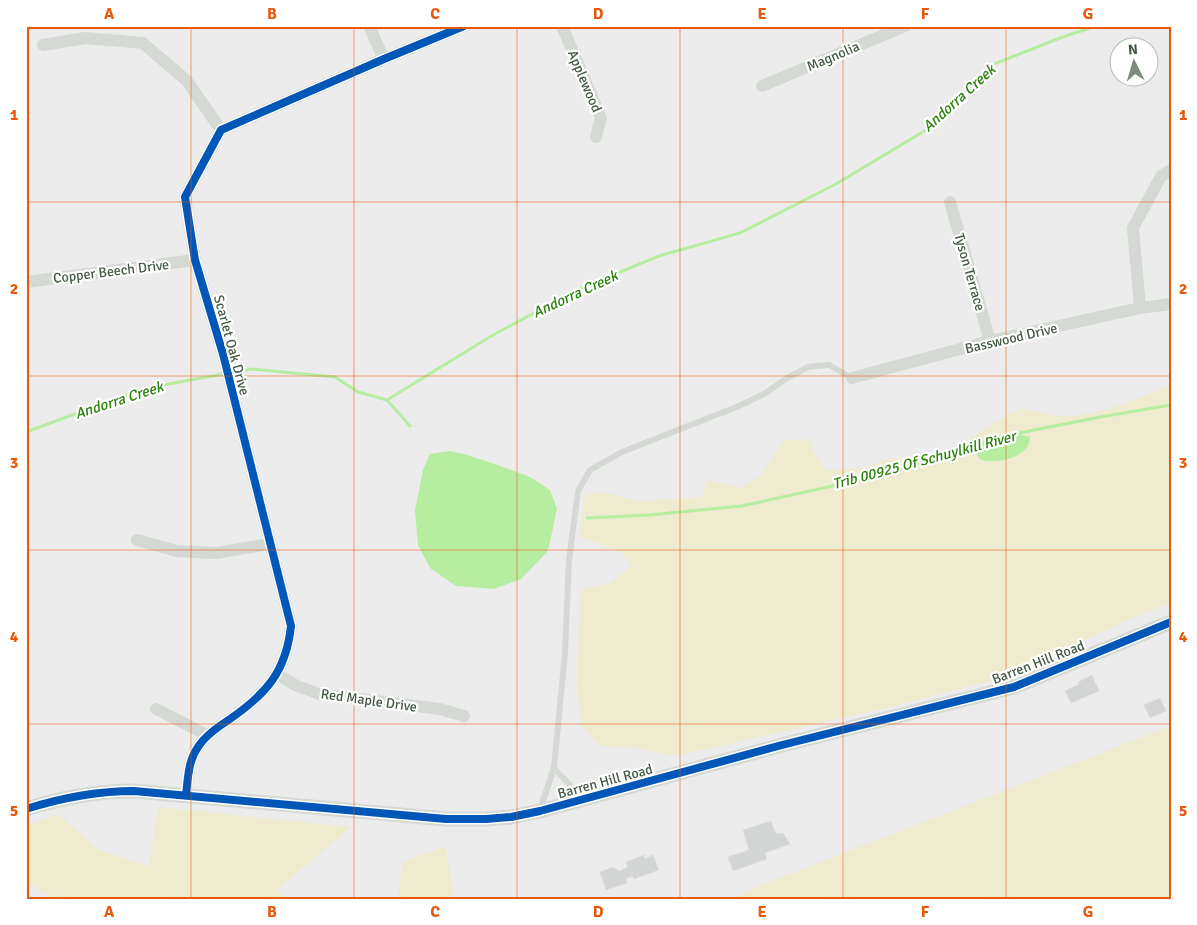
<svg xmlns="http://www.w3.org/2000/svg" width="1197" height="925" font-family="Signika,sans-serif">
<style>
.green{fill:#eeebcf}
.water{fill:#b6eda1}
.lines{fill:none;stroke-linecap:round;stroke-linejoin:round}
.stream{stroke:#b6eda1;stroke-width:3}
.building{fill:#d2d5d3;stroke:#dedfdf}
.service{stroke:#d4d9d4;stroke-width:6}
.minor{stroke:#d4d9d4;stroke-width:12}
.tertiary{stroke:#d4d9d4;stroke-width:15}
.cycleway-casing{stroke:#fff;stroke-width:11}
.cycleway{stroke:#0057b8;stroke-width:8}
.grid{fill:none;stroke:#e8590c;stroke-width:1;stroke-opacity:0.55}
.labels{text-anchor:middle;stroke-width:4.5;stroke-linejoin:round;paint-order:stroke}
.street-label{font-size:14px;fill:#435943;stroke:#fff}
.water-label{font-size:15px;font-style:italic;fill:#2a820a;stroke:#fff}
.neatline{fill:none;stroke:#e8590c;stroke-width:2}
.grid-label{font-size:16px;text-anchor:middle;font-weight:bold;fill:#e8590c}
</style>
<rect width="100%" height="100%" fill="#edeced"/>
<g class="green">
<path d="M1171 385V603L1125 621 1013 675 886 708 676 756 634 748 600 746 581 725 577 686 580 591 586 588 610 583 632 566 621 552 579 536 585 495 606 493 640 501 701 497 708 480 741 488 762 475 784 440 807 439 825 470 864 468 887 459H908L948 451 1020 408C1035 411 1051 416 1066 416 1104 415 1137 399 1171 385Z"/>
<path d="M1171 726V899H732L769 882Z"/>
<path d="M158 807 351 827 277 890 286 899H55L26 882V826L58 814 99 850 149 866Z"/>
<path d="M446 846 454 899H398L403 862Z"/>
</g>
<g class="water">
<path d="M1014 433 1030 437C1030 458 997 464 981 460L974 451C982 436 998 435 1014 433Z"/>
<path d="M449 451 464 454 498 465 530 477 550 490 557 509 550 542 547 552 521 579 494 589 456 586 430 568 418 545 415 510 423 470 430 454Z"/>
</g>
<g class="lines">
<g class="stream">
<path d="M230 373 252 369 335 377 358 392 387 400 493 335 579 289 659 256 740 233 836 184 931 127 994 64 1060 38 1096 26"/>
<path d="M387 400 410 426"/>
<path d="M26 432 146 388 224 374"/>
<path d="M1014 434 1100 417 1171 405"/>
<path d="M587 518 649 515 742 506 878 476 979 445"/>
</g>
</g>
<g class="building">
<path d="M1092 675 1099 691 1071 703 1065 691 1079 684 1078 682Z"/>
<path d="M1160 698 1166 711 1150 718 1144 705Z"/>
<path d="M771 821 776 834 783 833 790 844 765 853 767 859 733 871 728 857 749 850 743 830Z"/>
<path d="M644 855 645 859 653 855 659 870 634 879 632 876 627 878V883L606 890 600 872 613 867 619 871 628 867 626 862Z"/>
</g>
<g class="lines">
<g class="service">
<path d="M554 768 583 799"/>
<path d="M540 810 554 768 565 653 569 560 578 491 590 470 622 452 739 406 764 394 787 378 808 367 829 365 852 378"/>
</g>
<g class="minor">
<path d="M369 26 384 59"/>
<path d="M562 26 601 118 596 137"/>
<path d="M43 45 85 38 143 43 187 81 221 130"/>
<path d="M762 86 905 26"/>
<path d="M950 202 990 341"/>
<path d="M26 282 195 260"/>
<path d="M1140 308 1133 228 1161 176 1171 170"/>
<path d="M852 378 990 341 1140 308 1171 304"/>
<path d="M137 540 177 551 216 553 269 544"/>
<path d="M277 674 295 685 319 694 440 709 464 716"/>
<path d="M156 709 207 735"/>
<path d="M186 795C188 779 188 761 198 747 206 735 218 727 230 719 266 694 286 672 291 626L223 354 195 260 185 197 221 130 384 59 464 26"/>
</g>
<path class="tertiary" d="M26 809C61 798 97 791 134 791L446 819H486L511 817 540 811 782 745 1014 687 1171 622"/>
<defs>
<g id="cycleway">
<path d="M186 795C188 779 188 761 198 747 206 735 218 727 230 719 266 694 286 672 291 626L223 354 195 260 185 197 221 130 384 59 464 26"/>
<path d="M26 809C61 798 97 791 134 791L446 819H486L511 817 540 811 782 745 1014 687 1171 622"/>
</g>
</defs>
<use href="#cycleway" class="cycleway-casing"/>
<use href="#cycleway" class="cycleway"/>
</g>
<path class="grid" d="M191 26V899M354 26V899M517 26V899M680 26V899M843 26V899M1006 26V899M26 202H1171M26 376H1171M26 550H1171M26 724H1171"/>
<g class="labels">
<g class="street-label">
<text transform="translate(833 56) rotate(-23)" y="5">Magnolia</text>
<text transform="translate(585 81) rotate(67)" y="5">Applewood</text>
<text transform="translate(111 271) rotate(-7)" y="5">Copper Beech Drive</text>
<text transform="translate(970 272) rotate(74)" y="5">Tyson Terrace</text>
<text transform="translate(1011 338) rotate(-13)" y="5">Basswood Drive</text>
<text transform="translate(232 345) rotate(75)" y="5">Scarlet Oak Drive</text>
<text transform="translate(1038 662) rotate(-21)" y="5">Barren Hill Road</text>
<text transform="translate(369 700) rotate(8)" y="5">Red Maple Drive</text>
<text transform="translate(605 781) rotate(-15)" y="5">Barren Hill Road</text>
</g>
<g class="water-label">
<text transform="translate(959 98) rotate(-42)" y="5">Andorra Creek</text>
<text transform="translate(575 294) rotate(-25)" y="5">Andorra Creek</text>
<text transform="translate(119 400) rotate(-18)" y="5">Andorra Creek</text>
<text transform="translate(924 460) rotate(-15)" y="5">Trib 00925 Of Schuylkill River</text>
</g>
</g>
<rect width="1197" height="925" fill="none" stroke="#ffffff" stroke-width="55"/>
<g transform="translate(1134 62) rotate(355)"><circle r="24" fill="#ffffff" stroke="#b4bdb4"/>
<path d="M0-4L9 19L0 12L-9 19Z" fill="#7e8c7e"/>
<text y="-8" font-size="14" font-weight="bold" text-anchor="middle" fill="#435943">N</text>
</g>
<rect x="28" y="28" width="1142" height="870" class="neatline"/>
<g class="grid-label">
<text x="109" y="19">A</text>
<text x="272" y="19">B</text>
<text x="435" y="19">C</text>
<text x="598" y="19">D</text>
<text x="762" y="19">E</text>
<text x="925" y="19">F</text>
<text x="1088" y="19">G</text>
<text x="14" y="120">1</text>
<text x="1183" y="120">1</text>
<text x="14" y="294">2</text>
<text x="1183" y="294">2</text>
<text x="14" y="468">3</text>
<text x="1183" y="468">3</text>
<text x="14" y="642">4</text>
<text x="1183" y="642">4</text>
<text x="14" y="816">5</text>
<text x="1183" y="816">5</text>
<text x="109" y="917">A</text>
<text x="272" y="917">B</text>
<text x="435" y="917">C</text>
<text x="598" y="917">D</text>
<text x="762" y="917">E</text>
<text x="925" y="917">F</text>
<text x="1088" y="917">G</text>
</g>
</svg>
